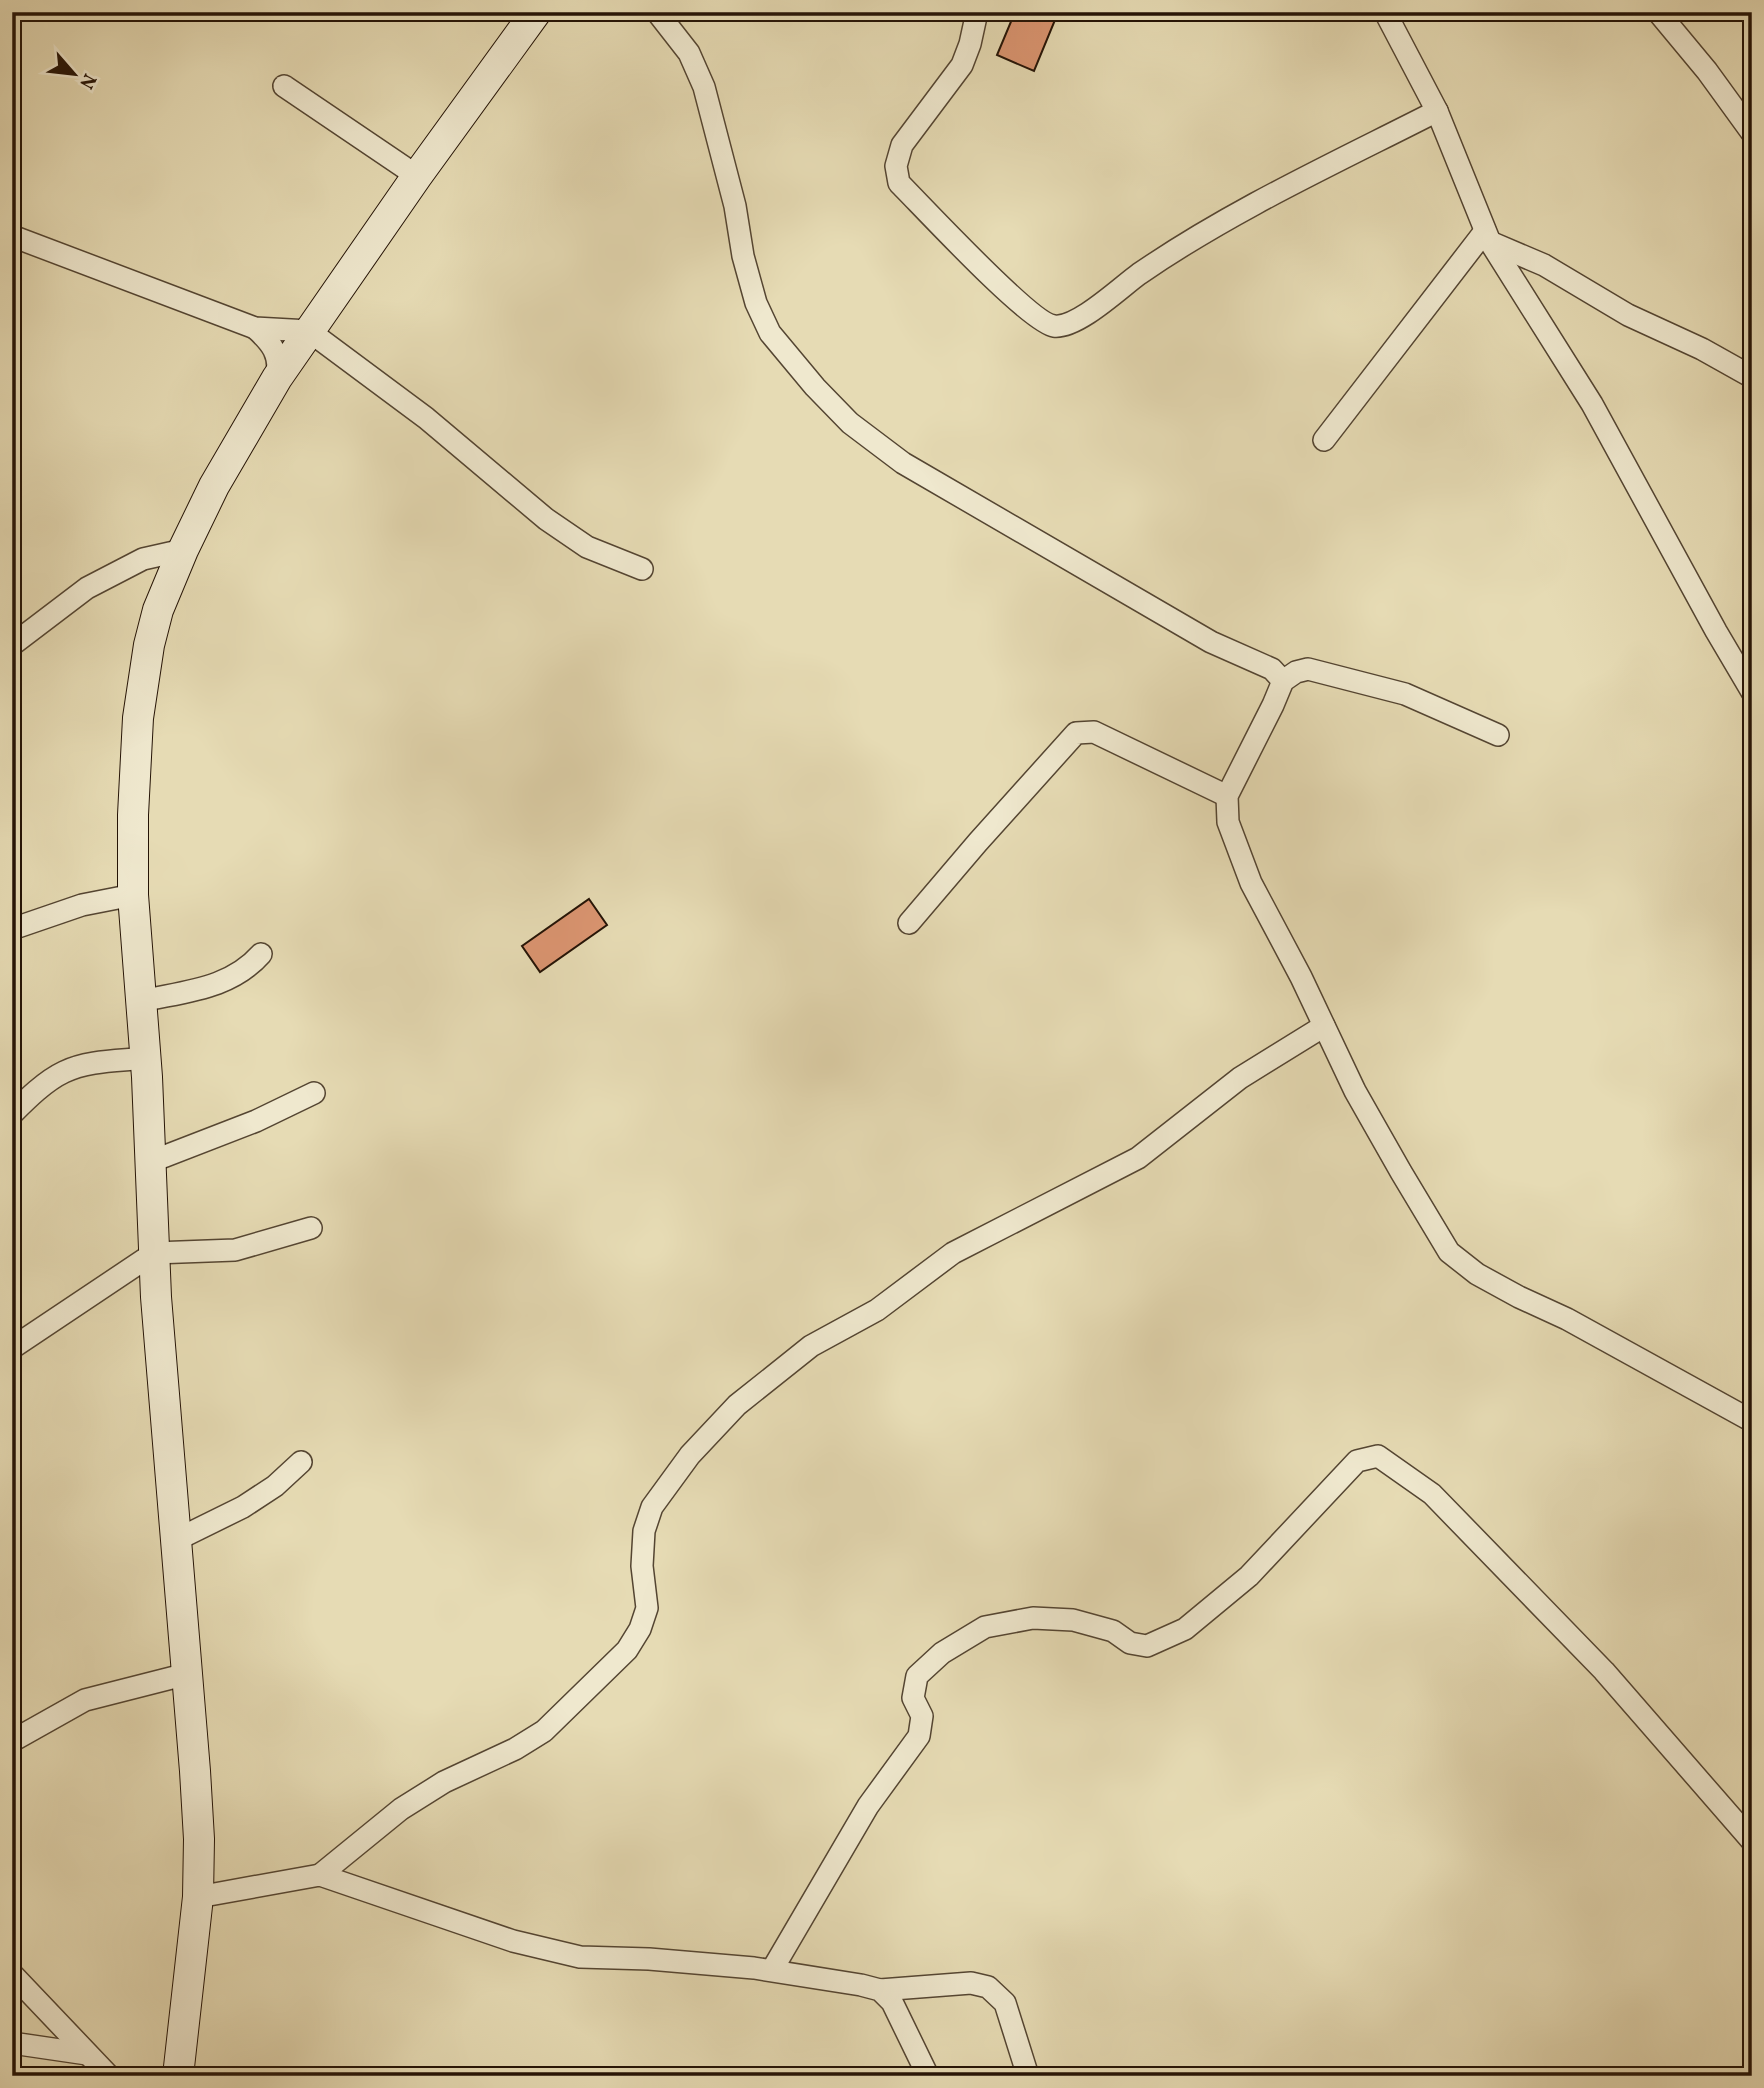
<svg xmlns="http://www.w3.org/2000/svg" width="1764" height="2088" font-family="Vollkorn,serif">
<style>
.building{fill:#db9571;stroke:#241306;stroke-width:2}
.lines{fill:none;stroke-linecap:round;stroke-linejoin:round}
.minor-casing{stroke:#544532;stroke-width:24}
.secondary-casing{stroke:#241306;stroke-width:32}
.minor{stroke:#efe8ce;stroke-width:21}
.secondary{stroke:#efe8ce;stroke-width:30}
</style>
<rect width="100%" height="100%" fill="#e6dbb4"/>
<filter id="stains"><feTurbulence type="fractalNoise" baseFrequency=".00286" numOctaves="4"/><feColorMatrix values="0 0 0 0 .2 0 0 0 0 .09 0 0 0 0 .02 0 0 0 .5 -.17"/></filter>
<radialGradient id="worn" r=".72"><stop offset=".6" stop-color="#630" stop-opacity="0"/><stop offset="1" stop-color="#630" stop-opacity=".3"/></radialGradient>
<g class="building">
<path d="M1015 12H1038L1055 20 1034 71 997 55Z"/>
<path d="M589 899 607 925 540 972 522 946Z"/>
</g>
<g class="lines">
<defs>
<g id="minor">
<path d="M657 12 689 53 704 87 735 206 743 256 756 303 770 333 815 387 850 423 903 463 1211 642 1272 669 1283 681"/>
<path d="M977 12 970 44 962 65 902 145 896 166 899 183C923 207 1030 323 1054 326 1077 329 1121 287 1139 274 1232 210 1337 162 1437 111"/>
<path d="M1385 12 1437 111 1490 242 1592 404 1716 631 1752 692"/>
<path d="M1658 12 1707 71 1752 133"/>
<path d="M284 86 417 176"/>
<path d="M12 236 255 328 309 331 426 418 546 519 587 547 642 569"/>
<path d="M1490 242 1544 265 1628 315 1702 349 1752 377"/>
<path d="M255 328C272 343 281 355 277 378"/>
<path d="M1324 440 1485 231"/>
<path d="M12 645 87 588 143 559 183 550"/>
<path d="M1498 735 1405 694 1308 669 1296 672 1283 681 1273 705 1227 796 1228 822 1251 883 1301 977 1355 1091 1401 1172 1449 1252 1477 1274 1519 1297 1567 1319 1752 1421"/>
<path d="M909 923 978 842 1076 733 1094 732 1227 796"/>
<path d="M12 929 82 905 133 895"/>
<path d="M142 1001C186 991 230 989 261 954"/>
<path d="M12 1114C27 1099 45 1081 64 1072 88 1060 120 1061 146 1058"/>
<path d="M150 1162 256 1121 314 1093"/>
<path d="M12 1348 154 1253 235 1250 311 1228"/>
<path d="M174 1541 243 1507 275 1486 301 1462"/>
<path d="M12 1741 85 1700 187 1674"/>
<path d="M320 1875 401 1809 444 1782 515 1749 544 1731 627 1650 640 1629 647 1608 642 1566 644 1531 652 1507 690 1455 737 1405 811 1346 877 1310 953 1253 1138 1158 1240 1078 1324 1026"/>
<path d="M198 1897 320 1875 513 1941 580 1957 649 1959 754 1968 861 1985 880 1990 892 2002 928 2076"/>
<path d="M772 1970 868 1806 919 1736 922 1716 913 1698 917 1676 942 1653 985 1627 1033 1618 1073 1620 1113 1631 1130 1643 1147 1646 1185 1629 1249 1576 1357 1461 1378 1456 1432 1494 1604 1671 1752 1841"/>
<path d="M12 1974 109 2076"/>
<path d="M880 1990 971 1983 988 1987 1005 2003 1028 2076"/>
<path d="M12 2043 87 2054"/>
</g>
<path id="secondary" d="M178 2076 198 1897 199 1839 195 1771 156 1297 147 1077 133 895V815L138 718 149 645 158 610 183 550 214 486 277 378 417 176 536 12"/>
</defs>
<use href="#minor" class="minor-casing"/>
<use href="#secondary" class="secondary-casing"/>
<use href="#minor" class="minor"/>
<use href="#secondary" class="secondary"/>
</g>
<rect width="1764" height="2088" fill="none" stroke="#e6dbb4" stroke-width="42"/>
<rect x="14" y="14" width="1736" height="2060" fill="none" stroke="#241306" stroke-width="3.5"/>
<rect x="21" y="21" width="1722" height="2046" fill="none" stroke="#241306" stroke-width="2"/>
<g transform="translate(74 74) rotate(118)" stroke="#efe8ce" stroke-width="5" paint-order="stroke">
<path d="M0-5L12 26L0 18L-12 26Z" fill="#241306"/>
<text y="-10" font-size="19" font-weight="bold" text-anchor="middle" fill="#241306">N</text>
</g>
<rect width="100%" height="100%" filter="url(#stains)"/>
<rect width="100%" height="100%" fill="url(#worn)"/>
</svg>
